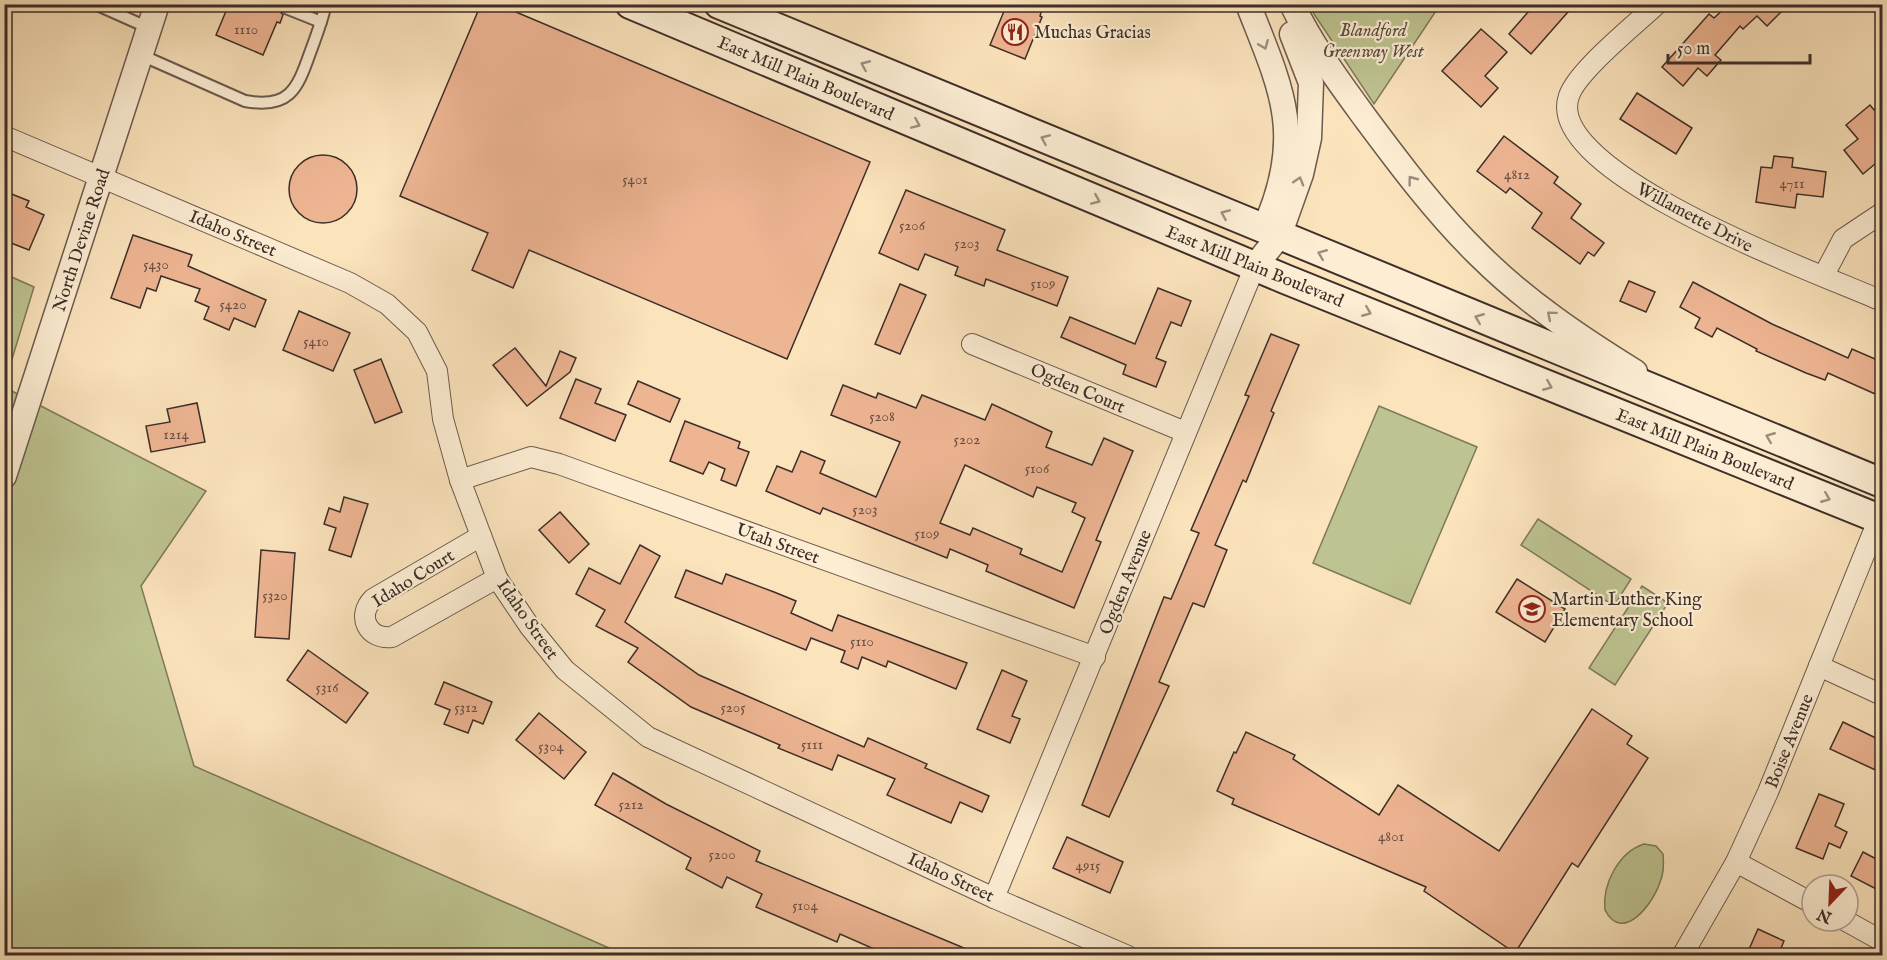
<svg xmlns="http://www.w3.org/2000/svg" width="1887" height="960" font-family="'IM FELL English',serif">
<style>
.green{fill:#bec491;stroke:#7e795d;stroke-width:1.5}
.building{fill:#eeb593;stroke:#3d2e29;stroke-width:1.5;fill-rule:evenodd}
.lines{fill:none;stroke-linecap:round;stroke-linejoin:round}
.service-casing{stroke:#6c5b4e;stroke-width:14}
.minor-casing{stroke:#6c5b4e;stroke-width:22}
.tertiary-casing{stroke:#6c5b4e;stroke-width:27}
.secondary-casing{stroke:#3d2e29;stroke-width:32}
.service{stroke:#fcedd3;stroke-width:10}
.minor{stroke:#fcedd3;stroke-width:20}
.tertiary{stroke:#fcedd3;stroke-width:24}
.secondary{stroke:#fcedd3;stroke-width:28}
.oneway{stroke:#9c8e7e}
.labels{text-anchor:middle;stroke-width:4.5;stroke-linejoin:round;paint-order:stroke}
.number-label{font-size:15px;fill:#695044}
.park-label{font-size:18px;font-style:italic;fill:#574c3e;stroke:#fcedd3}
.poi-label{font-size:18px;fill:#3d2e29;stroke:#fcedd3;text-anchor:start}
.street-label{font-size:18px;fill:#3d2e29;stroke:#fcedd3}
</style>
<rect width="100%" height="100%" fill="#fbe3bc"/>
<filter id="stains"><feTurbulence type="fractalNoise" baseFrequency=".00333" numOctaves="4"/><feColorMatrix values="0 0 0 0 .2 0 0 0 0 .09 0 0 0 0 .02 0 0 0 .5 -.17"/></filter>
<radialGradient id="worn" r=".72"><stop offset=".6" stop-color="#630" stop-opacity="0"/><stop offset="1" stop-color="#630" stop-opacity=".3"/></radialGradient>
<g class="green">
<path d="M1308 5H1440L1374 104Z"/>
<path d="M5 274 34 287 5 382Z"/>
<path d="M4 387 206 491 141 586 194 766 625 955H5Z"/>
<path d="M1379 406 1477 447 1410 604 1313 563Z"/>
<path d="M1538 519 1631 579 1614 606 1521 545Z"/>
<path d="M1642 586 1668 603 1615 685 1589 668Z"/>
<path d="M1644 844 1656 846 1663 854C1664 864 1664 873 1660 882 1654 902 1623 945 1605 910 1602 884 1619 852 1644 844Z"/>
</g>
<g class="building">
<path d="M229 4H279V10L283 15 280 23 277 22 263 55 216 35Z"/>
<path d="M481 4H497L870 162 787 359 529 250 513 288 472 270 488 233 400 196Z"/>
<path d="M1007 4H1031L1042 9 1040 16 1042 17 1025 59 990 45Z"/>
<path d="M1535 4H1575L1531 54 1509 34Z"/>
<path d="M1729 4H1789L1767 26 1757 16 1743 29 1740 26 1715 55 1721 60 1707 76 1698 68 1683 86 1662 67 1709 14 1714 18Z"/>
<path d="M1481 29 1507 52 1485 76 1498 88 1481 107 1442 71Z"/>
<path d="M1637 93 1692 128 1676 154 1620 119Z"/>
<path d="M1882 103V158L1863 174 1844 150 1858 139 1846 125 1870 105 1874 110Z"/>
<path d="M1504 136 1558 177 1554 183 1581 204 1571 218 1604 243 1594 256 1588 252 1580 264 1532 228 1542 213 1510 188 1506 193 1477 171Z"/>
<circle cx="323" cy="189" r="34"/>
<path d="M1774 156 1793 158 1792 167 1826 172 1823 197 1797 194 1795 208 1756 202 1761 167 1772 168Z"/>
<path d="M906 190 1005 230 997 250 1068 277 1057 306 986 279 984 286 955 275 958 267 925 254 918 270 879 253Z"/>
<path d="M4 191 29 201 26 207 44 215 29 250 6 241 10 233 4 231Z"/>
<path d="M133 235 192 255 188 266 266 300 255 327 234 318 229 330 204 319 209 307 195 301 200 289 161 276 156 291 147 288 140 308 111 298Z"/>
<path d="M1629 281 1655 292 1646 312 1620 301Z"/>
<path d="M1693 282 1772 324 1848 358 1852 349 1882 362V397L1828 373 1825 380 1806 373 1756 351 1757 349 1717 328 1712 337 1695 328 1700 318 1680 307Z"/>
<path d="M900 284 926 295 900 354 875 344Z"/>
<path d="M1158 288 1191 301 1181 326 1171 322 1156 358 1166 362 1156 387 1123 374 1126 365 1061 337 1070 317 1135 344Z"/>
<path d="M299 311 350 333 333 371 283 350Z"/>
<path d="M1271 334 1299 345 1271 411 1274 413 1246 482 1243 480 1215 545 1227 550 1204 607 1193 603 1159 682 1169 686 1109 817 1082 805 1164 597 1171 599 1199 533 1191 530 1249 396 1245 395Z"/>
<path d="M515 348 546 386 560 351 576 358 570 372 527 406 493 365Z"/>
<path d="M381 359 402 412 375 423 354 370Z"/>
<path d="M576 379 601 389 595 403 626 415 615 441 560 418Z"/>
<path d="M638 381 680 399 670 422 628 404Z"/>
<path d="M843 385 876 398 878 393 916 408 922 395 985 420 992 404 1052 432 1046 447 1092 465 1104 438 1133 451 1096 540 1101 542 1074 608 986 571 988 565 950 549 947 558 823 508 820 514 766 491 777 466 792 472 801 451 825 461 820 473 876 497 900 442 831 415ZM965 465 1033 497 1037 487 1076 503 1072 512 1085 518 1062 572 1020 554 1022 549 973 528 970 535 940 523Z"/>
<path d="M197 403 205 442 151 452 146 426 170 422 167 409Z"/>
<path d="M685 421 740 442 738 448 749 452 736 486 721 480 725 469 709 462 703 474 670 461Z"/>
<path d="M344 497 368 504 351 557 329 550 336 528 324 524 329 508 340 512Z"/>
<path d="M560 512 589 544 569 563 539 530Z"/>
<path d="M640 545 660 556 625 622 699 675 864 747 868 738 927 764 925 768 989 796 982 812 960 802 951 823 887 795 895 779 838 755 832 770 778 748 780 745 691 707 628 662 638 648 596 626 605 610 576 594 589 568 620 584Z"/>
<path d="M261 550 295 553 289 639 255 637Z"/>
<path d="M686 570 722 584 726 574 774 592 796 601 791 613 832 631 838 615 967 663 956 689 888 661 886 667 862 657 858 669 841 662 845 651 811 638 806 650 675 597Z"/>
<path d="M1517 579 1565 609 1545 642 1496 612Z"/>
<path d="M308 650 368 693 346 723 287 680Z"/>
<path d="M1002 670 1027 681 1012 716 1020 719 1010 743 977 729Z"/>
<path d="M444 682 492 702 483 724 473 720 468 733 444 724 450 710 435 704Z"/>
<path d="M1592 709 1632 736 1627 744 1648 758 1578 867 1572 863 1515 953 1424 891 1426 887 1232 804 1234 799 1217 791 1234 752 1236 753 1246 732 1295 755 1293 759 1379 815 1398 785 1499 851Z"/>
<path d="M539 713 586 752 564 779 516 740Z"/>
<path d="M1843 722 1882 741V773L1830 749Z"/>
<path d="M613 773 666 804 760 851 756 861 983 956H890L840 934 837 942 756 907 762 894 727 877 722 888 686 869 691 858 595 805Z"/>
<path d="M1819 794 1844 804 1835 826 1847 832 1840 848 1829 843 1823 859 1796 848Z"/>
<path d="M1067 837 1123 862 1110 893 1053 868Z"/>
<path d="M1863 852 1882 862V892L1851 876Z"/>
<path d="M1758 929 1784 941 1778 956H1746Z"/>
</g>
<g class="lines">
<defs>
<g id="service">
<path d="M95 4 149 28"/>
<path d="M286 8 321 22"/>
<path d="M141 55 245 101C289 109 297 90 310 53 316 37 322 21 326 4"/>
</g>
<g id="minor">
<path d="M1657 4C1636 24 1577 71 1569 96 1541 174 1829 277 1882 301"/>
<path d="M4 136 350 283 387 304 417 332 437 371 443 419 460 480 497 578 530 627 565 670 648 737 994 898 1128 956"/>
<path d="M1824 275 1843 239 1882 213"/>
<path d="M972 344 1185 432"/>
<path d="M460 480 531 457 559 464 1095 657"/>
<path d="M481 536 373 599C356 616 368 640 392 637L497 578"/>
<path d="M1819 666 1882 695"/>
<path d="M1736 862 1812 903"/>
<path d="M994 898 1255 266"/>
<path d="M1846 921 1882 941"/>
<path d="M1682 956 1736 862 1768 792 1879 518"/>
</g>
<g id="tertiary">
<path d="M1248 4C1279 84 1304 129 1270 215"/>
<path d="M1292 4C1312 46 1339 82 1366 119 1401 166 1437 214 1479 255 1525 301 1580 338 1635 372"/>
<path d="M1255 266 1279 236 1301 174 1309 138 1311 83 1292 34"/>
<path d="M4 476 157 4"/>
</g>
<g id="secondary">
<path d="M630 4 1285 279 1882 520"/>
<path d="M719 4 1882 483"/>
</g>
</defs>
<use href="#service" class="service-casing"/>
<use href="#minor" class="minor-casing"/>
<use href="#tertiary" class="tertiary-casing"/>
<use href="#secondary" class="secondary-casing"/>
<use href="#service" class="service"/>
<use href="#minor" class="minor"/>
<use href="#tertiary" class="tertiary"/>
<use href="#secondary" class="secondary"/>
</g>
<defs><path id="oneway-chevron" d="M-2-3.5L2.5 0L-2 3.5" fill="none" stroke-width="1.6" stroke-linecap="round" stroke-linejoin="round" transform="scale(1.5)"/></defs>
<g class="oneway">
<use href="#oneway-chevron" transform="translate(1264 45) rotate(68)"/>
<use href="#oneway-chevron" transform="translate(865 65) rotate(-157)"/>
<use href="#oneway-chevron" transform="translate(916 124) rotate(23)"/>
<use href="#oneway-chevron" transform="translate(1045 139) rotate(-157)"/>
<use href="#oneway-chevron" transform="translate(1412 180) rotate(-127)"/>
<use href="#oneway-chevron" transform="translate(1299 181) rotate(-73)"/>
<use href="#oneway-chevron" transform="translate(1096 200) rotate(23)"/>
<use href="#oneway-chevron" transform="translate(1225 214) rotate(-157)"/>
<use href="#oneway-chevron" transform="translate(1322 254) rotate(-158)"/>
<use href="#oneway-chevron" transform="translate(1367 312) rotate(22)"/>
<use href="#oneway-chevron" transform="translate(1551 315) rotate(-140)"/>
<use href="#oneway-chevron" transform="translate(1479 318) rotate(-158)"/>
<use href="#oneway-chevron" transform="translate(1548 386) rotate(22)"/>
<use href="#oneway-chevron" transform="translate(1770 437) rotate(-158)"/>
<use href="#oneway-chevron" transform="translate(1826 498) rotate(22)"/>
</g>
<defs>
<symbol id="restaurant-ring" viewBox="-11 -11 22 22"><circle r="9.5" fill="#fcedd3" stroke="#8f2418" stroke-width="1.5"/><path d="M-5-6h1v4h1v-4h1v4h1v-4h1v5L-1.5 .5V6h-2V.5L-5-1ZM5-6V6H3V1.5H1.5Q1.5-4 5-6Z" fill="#8f2418"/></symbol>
<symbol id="school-ring" viewBox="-11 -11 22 22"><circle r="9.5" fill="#fcedd3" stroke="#8f2418" stroke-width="1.5"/><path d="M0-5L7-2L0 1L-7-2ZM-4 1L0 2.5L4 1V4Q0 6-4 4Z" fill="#8f2418"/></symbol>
</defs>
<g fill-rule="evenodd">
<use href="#restaurant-ring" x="1000" y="17" width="30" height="30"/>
<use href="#school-ring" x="1517" y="594" width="30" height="30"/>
</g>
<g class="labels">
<g class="number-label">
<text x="246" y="34">1110</text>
<text x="1517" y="179">4812</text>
<text x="635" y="184">5401</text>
<text x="1792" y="188">4711</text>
<text x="912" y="230">5206</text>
<text x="967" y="248">5203</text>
<text x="156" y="269">5430</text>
<text x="1043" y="288">5109</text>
<text x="233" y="309">5420</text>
<text x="316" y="346">5410</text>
<text x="882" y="421">5208</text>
<text x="176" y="439">1214</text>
<text x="967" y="444">5202</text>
<text x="1037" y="473">5106</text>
<text x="865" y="514">5203</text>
<text x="927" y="538">5109</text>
<text x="275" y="600">5320</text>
<text x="862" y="646">5110</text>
<text x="327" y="692">5316</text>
<text x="466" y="712">5312</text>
<text x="733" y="712">5205</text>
<text x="812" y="749">5111</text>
<text x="551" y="751">5304</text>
<text x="631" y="809">5212</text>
<text x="1391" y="841">4801</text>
<text x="722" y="859">5200</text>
<text x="1088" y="870">4915</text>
<text x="805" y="910">5104</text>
</g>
<g class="park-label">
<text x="1373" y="36">Blandford<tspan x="1373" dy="21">Greenway West</tspan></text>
</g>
<g class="poi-label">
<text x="1034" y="38">Muchas Gracias</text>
<text x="1552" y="605">Martin Luther King<tspan x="1552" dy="21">Elementary School</tspan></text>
</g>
<g class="street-label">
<text transform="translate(806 78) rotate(23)" y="6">East Mill Plain Boulevard</text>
<text transform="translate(1695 217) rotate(28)" y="6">Willamette Drive</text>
<text transform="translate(233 233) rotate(23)" y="6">Idaho Street</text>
<text transform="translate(81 240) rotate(-72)" y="6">North Devine Road</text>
<text transform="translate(1255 266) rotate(22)" y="6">East Mill Plain Boulevard</text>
<text transform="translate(1078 388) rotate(23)" y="6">Ogden Court</text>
<text transform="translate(1705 449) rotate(22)" y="6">East Mill Plain Boulevard</text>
<text transform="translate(778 543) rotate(20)" y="6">Utah Street</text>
<text transform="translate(413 578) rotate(-32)" y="6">Idaho Court</text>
<text transform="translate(1125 582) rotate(-68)" y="6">Ogden Avenue</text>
<text transform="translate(528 619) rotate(55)" y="6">Idaho Street</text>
<text transform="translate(1789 741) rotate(-68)" y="6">Boise Avenue</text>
<text transform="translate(951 877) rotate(25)" y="6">Idaho Street</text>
</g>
</g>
<rect width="1887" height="960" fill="none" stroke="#fbe3bc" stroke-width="24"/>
<rect x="6" y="6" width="1875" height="948" fill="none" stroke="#3d2e29" stroke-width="3"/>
<rect x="12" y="12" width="1863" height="936" fill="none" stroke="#3d2e29" stroke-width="1.5"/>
<g transform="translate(1830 903) rotate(203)"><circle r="28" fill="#fcedd3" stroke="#b0a18f" stroke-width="1.5"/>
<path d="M0-4.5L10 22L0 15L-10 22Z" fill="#8f2418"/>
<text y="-9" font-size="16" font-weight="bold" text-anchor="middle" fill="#3d2e29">N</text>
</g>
<path d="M1668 54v9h142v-9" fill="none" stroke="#3d2e29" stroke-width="3"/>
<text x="1677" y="54" font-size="18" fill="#3d2e29" stroke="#fcedd3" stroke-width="4.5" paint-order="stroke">50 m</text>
<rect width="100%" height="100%" filter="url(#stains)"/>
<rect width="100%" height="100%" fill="url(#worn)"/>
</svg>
